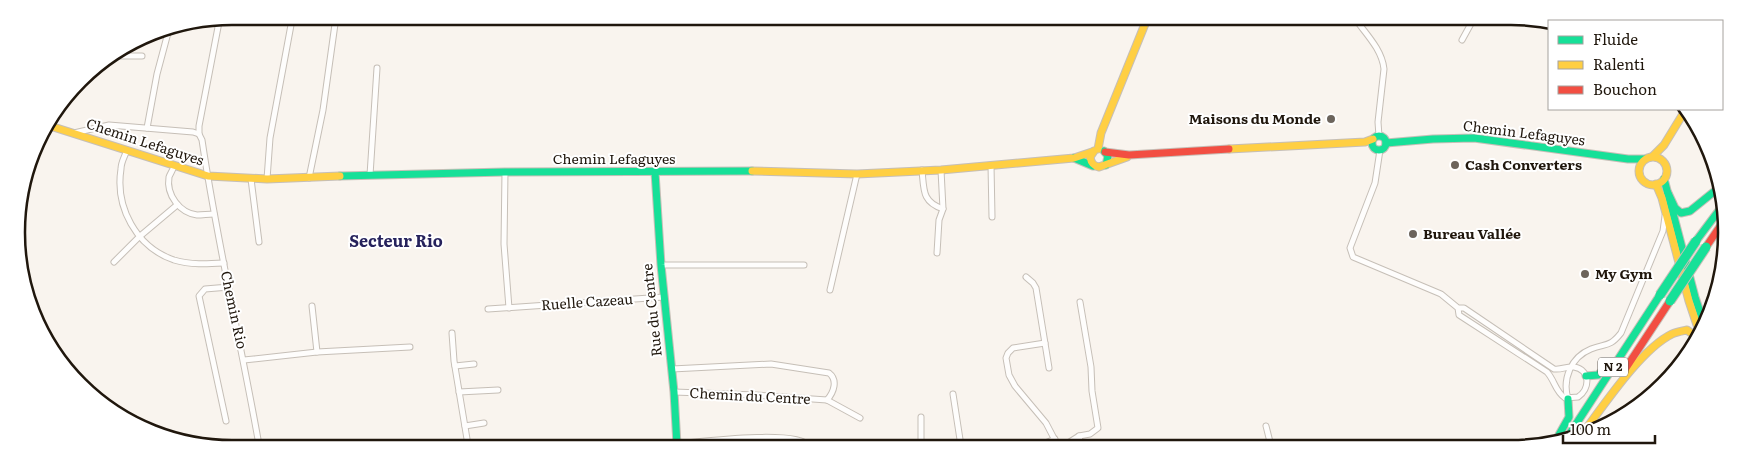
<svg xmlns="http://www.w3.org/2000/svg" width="1743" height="465" font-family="Literata,serif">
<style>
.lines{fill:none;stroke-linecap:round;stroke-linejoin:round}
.street-casing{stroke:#c6bfb7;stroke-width:7}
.fast-casing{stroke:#c6bfb7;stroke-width:9}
.slow-casing{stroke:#c6bfb7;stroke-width:9}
.jam-casing{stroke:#c6bfb7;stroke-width:9}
.street{stroke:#fefdfc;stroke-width:5}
.fast{stroke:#16e098;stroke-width:7}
.slow{stroke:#ffcf43;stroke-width:7}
.jam{stroke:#f24e42;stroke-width:7}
.fast-bridge-casing{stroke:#c6bfb7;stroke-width:11;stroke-linecap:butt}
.fast-bridge{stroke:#16e098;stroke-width:9}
.poi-dot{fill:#6c645c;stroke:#fff;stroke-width:2}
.labels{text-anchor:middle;stroke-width:4;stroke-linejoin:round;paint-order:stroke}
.shield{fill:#fff;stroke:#635d56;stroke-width:1}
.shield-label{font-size:12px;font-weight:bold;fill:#20170d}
.poi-label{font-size:14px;font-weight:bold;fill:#20170d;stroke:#fff;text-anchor:start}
.street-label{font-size:14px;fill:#20170d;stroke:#fff}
.quarter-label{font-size:16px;font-weight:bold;fill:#26225c;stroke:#fff}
.rim{fill:none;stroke:#20170d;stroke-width:2.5}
</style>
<rect width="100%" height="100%" fill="#f9f4ee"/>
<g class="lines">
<defs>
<g id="street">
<path d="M1356 20C1367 35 1382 50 1384 69L1378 122 1379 136"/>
<path d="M1462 40 1473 20"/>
<path d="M113 56H142"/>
<path d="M147 128 157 74 169 29"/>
<path d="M74 133 109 125 193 132 199 134 202 140C217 242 241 343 259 445"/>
<path d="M199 134V126L219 22"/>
<path d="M127 150C125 156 121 162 121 169 115 207 136 247 174 260 191 265 207 264 224 263"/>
<path d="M1380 150 1375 183 1350 248 1353 257 1441 294 1458 308H1464L1554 369C1562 370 1567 366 1574 367 1591 370 1590 389 1578 397L1565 398C1555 391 1555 381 1547 372L1459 315 1458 308"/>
<path d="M991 165 992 217"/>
<path d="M174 166C173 170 170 174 169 177 166 195 180 213 197 215 203 215 208 214 214 214"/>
<path d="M922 170C924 190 922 202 943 209"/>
<path d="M505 172 504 244 509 308"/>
<path d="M370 175 377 68"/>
<path d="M309 178 323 110 336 17"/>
<path d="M251 179 259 242"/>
<path d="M267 179 270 138 291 25"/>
<path d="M937 253 939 220 943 209 941 170"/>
<path d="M114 262 139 237 177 205"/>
<path d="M661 265H804"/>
<path d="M1026 277 1033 283 1036 288 1049 368"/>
<path d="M830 290 857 174"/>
<path d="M312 306 317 352"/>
<path d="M488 309 664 297"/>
<path d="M452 333 454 361 468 445"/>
<path d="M1045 343 1013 348 1008 353 1006 358 1009 375 1015 386 1046 423 1058 446"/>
<path d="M244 360 317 352 410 347"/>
<path d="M455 366 474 364"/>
<path d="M672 369 771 364 829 373C838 380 834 392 827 400"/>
<path d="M459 392 498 390"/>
<path d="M674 392 756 395 827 400 860 418"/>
<path d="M953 394 961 446"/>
<path d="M1568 399C1562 379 1571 357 1591 349 1606 343 1609 348 1621 333L1663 231 1665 216"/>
<path d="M226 421 199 296 205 289 229 287"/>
<path d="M465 426 484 423"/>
<path d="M1266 426 1271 446"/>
<path d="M1079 436 1081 446"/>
<path d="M676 444C698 442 798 429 809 446"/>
<path d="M921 446V417"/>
<path d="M1038 446 1055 439"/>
<path d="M1063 446 1079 436 1090 434 1098 428 1092 391 1091 367 1080 302"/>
</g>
<g id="fast">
<circle cx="1379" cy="143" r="7"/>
<path d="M1386 143 1433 139 1474 138 1628 159H1645"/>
<path d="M1104 151 1108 156 1106 165"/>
<path d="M1074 158 1093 166"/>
<path d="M655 172 661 265 674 392 677 445"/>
<path d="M340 176 505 172 752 171"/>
<path d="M1664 179 1695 297 1705 327"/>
<path d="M1668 193 1675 208 1681 213 1690 211 1721 186"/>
<path d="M1696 241 1723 205"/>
<path d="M1709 314 1713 294 1723 267"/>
<path d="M1586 376 1598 375 1609 364"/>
<path d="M1567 438 1660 295"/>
<path d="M1555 442 1569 417 1568 399"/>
</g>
<g id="slow">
<path d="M47 125 208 176 267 179 340 176"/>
<path d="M1098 149 1101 133 1147 19"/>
<path d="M1229 149 1365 142 1373 139"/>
<path d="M1094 151 1090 157C1091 163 1093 166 1099 167L1127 157"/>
<path d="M1653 156 1664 145 1686 109"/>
<circle cx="1653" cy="171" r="14"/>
<path d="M752 171 857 174 941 170 1074 158 1092 152"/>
<path d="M1656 184 1662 198 1689 301 1700 334"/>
<path d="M1583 433C1604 405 1641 349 1672 334 1676 332 1682 331 1687 330L1698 338"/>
</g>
<g id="jam">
<path d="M1105 152 1129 155 1229 149"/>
<path d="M1706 247 1723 222"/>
<path d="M1624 371 1670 301"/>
</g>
</defs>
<use href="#street" class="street-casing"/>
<use href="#fast" class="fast-casing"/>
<use href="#slow" class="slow-casing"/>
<use href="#jam" class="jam-casing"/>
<use href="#street" class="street"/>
<use href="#fast" class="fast"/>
<use href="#slow" class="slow"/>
<use href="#jam" class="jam"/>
<defs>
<g id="fast-bridge">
<path d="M1660 295 1696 241"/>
<path d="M1670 301 1706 247"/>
</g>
</defs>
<use href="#fast-bridge" class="fast-bridge-casing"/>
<use href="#fast-bridge" class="fast-bridge"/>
</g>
<g class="poi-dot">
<circle cx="1331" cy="119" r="5"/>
<circle cx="1455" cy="165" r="5"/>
<circle cx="1413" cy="234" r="5"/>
<circle cx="1585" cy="274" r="5"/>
</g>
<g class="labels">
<rect class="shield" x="1598" y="357.5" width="30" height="19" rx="4"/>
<g class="shield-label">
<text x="1613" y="371">N 2</text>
</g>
<g class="poi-label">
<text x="1321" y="124" text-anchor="end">Maisons du Monde</text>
<text x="1465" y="170">Cash Converters</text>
<text x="1423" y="239">Bureau Vallée</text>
<text x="1595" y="279">My Gym</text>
</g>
<g class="street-label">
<text transform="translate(1524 133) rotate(7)" y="5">Chemin Lefaguyes</text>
<text transform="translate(145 142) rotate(18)" y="5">Chemin Lefaguyes</text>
<text x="614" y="164">Chemin Lefaguyes</text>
<text transform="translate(587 302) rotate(-4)" y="5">Ruelle Cazeau</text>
<text transform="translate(234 310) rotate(78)" y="5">Chemin Rio</text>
<text transform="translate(652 310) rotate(-96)" y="5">Rue du Centre</text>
<text transform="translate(750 396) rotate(3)" y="5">Chemin du Centre</text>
</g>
<g class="quarter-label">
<text x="396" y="247">Secteur Rio</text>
</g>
</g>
<path d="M0 0H1743V465H0ZM232 25H1511A207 207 0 0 1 1718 232V233A207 207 0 0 1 1511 440H232A207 207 0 0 1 25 233V232A207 207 0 0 1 232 25Z" fill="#fff" fill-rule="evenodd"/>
<path class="rim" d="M232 25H1511A207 207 0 0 1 1718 232V233A207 207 0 0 1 1511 440H232A207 207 0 0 1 25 233V232A207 207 0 0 1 232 25Z"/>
<rect x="1548" y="20" width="175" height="90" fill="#ffffff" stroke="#a6a29e"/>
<rect x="1558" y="36" width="25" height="8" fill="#16e098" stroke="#a6a29e"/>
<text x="1593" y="45" font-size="15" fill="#20170d">Fluide</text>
<rect x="1558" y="61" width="25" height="8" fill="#ffcf43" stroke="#a6a29e"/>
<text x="1593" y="70" font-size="15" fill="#20170d">Ralenti</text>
<rect x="1558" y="86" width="25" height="8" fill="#f24e42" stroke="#a6a29e"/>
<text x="1593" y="95" font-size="15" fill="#20170d">Bouchon</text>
<path d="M1563 435v8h92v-8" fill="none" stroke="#20170d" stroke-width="2.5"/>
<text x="1570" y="435" font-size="15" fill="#20170d" stroke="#ffffff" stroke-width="4" paint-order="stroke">100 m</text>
</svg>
